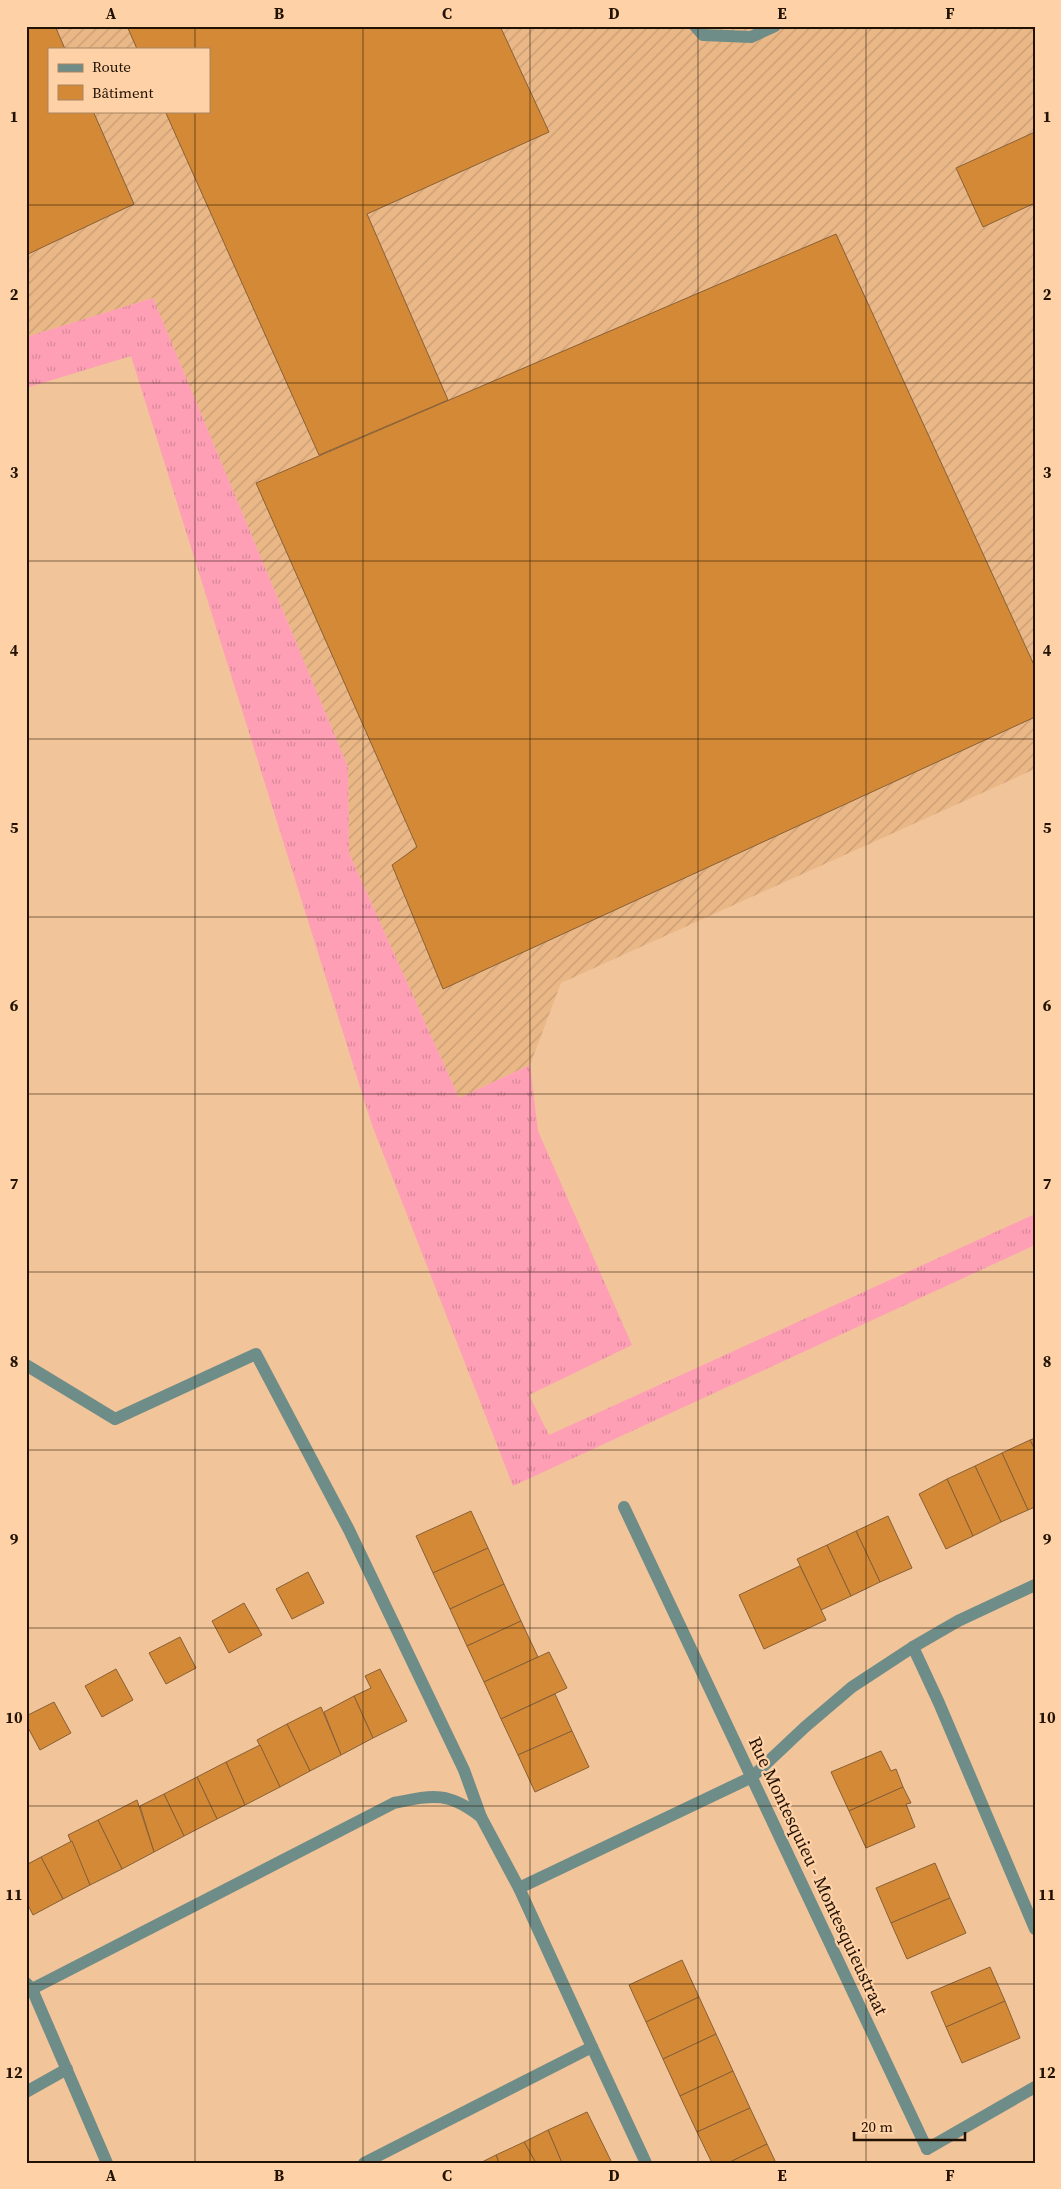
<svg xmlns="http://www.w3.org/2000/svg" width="1061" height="2189" font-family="'Source Serif 4',serif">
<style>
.industrial{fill:url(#industrial-furrows);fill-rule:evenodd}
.grass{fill:url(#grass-tufts)}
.building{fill:#d38936;stroke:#886037}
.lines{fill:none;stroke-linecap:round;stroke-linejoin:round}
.lane{stroke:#6f8d88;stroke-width:12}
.street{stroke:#6f8d88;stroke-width:12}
.grid{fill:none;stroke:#211203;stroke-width:1;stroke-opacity:0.55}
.labels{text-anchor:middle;stroke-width:4.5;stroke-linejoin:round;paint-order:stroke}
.street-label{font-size:18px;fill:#211203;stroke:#ffd1a6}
.neatline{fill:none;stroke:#211203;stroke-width:2}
.grid-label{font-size:16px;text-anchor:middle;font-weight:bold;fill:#211203}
</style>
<defs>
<pattern id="industrial-furrows" width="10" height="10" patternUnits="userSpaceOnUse" patternTransform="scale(1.25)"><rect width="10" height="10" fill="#eab787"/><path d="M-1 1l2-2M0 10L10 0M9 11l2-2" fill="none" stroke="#c89c73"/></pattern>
<pattern id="grass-tufts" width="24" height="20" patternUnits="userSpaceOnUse" patternTransform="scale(1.25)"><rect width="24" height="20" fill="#fe9fb5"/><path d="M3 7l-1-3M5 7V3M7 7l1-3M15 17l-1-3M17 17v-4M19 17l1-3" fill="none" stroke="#d9889a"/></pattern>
</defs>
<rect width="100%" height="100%" fill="#f1c499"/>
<path class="industrial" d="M26 26H1035V769L561 983 530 1065 459 1098 349 853 348 767 153 298 26 337ZM49 49H209V111H49Z"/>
<path class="grass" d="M153 298 348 767 349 853 459 1098 530 1065 538 1131 632 1345 529 1395 549 1435 1035 1214V1245L513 1486 372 1125 131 356 26 388V337Z"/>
<g class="building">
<path d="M26 26H55L65 49H49V111H93L134 204 26 255Z"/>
<path d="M127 26H500L549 132 367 214 448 400 319 455 165 111H209V49H137Z"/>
<path d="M1035 132V203L983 227 956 168Z"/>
<path d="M836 234 1035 667V717L443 989 392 865 417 847 256 483Z"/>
<path d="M1035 1438V1450L1030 1440Z"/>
<path d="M1030 1440 1035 1450V1507L1028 1510 1002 1453Z"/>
<path d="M1002 1453 1028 1510 1001 1522 975 1466Z"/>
<path d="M975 1466 1001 1522 973 1536 947 1479Z"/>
<path d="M947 1479 973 1536 946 1549 919 1494Z"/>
<path d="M471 1511 488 1548 433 1573 416 1536Z"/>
<path d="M888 1516 912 1568 880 1582 856 1531Z"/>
<path d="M856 1531 880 1582 851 1596 827 1545Z"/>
<path d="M827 1545 851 1596 821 1610 797 1559Z"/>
<path d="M488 1548 504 1584 450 1609 433 1573Z"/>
<path d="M800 1566 826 1620 764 1649 739 1595Z"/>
<path d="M308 1572 324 1603 292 1619 276 1589Z"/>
<path d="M504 1584 521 1621 467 1646 450 1609Z"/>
<path d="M244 1603 262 1635 229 1653 212 1621Z"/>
<path d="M521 1621 538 1657 484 1682 467 1646Z"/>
<path d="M180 1637 196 1668 166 1684 149 1653Z"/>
<path d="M549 1652 567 1688 501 1719 484 1682Z"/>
<path d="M116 1669 133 1700 102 1717 85 1686Z"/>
<path d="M380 1669 407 1721 373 1738 354 1696 371 1688 365 1676Z"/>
<path d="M555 1694 572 1731 518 1755 501 1719Z"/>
<path d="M354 1696 373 1738 341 1755 324 1712Z"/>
<path d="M54 1702 71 1733 40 1750 26 1724V1716Z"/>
<path d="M321 1707 341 1755 310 1771 287 1724Z"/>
<path d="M287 1724 310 1771 280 1787 257 1740Z"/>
<path d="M572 1731 589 1767 535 1792 518 1755Z"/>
<path d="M260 1745 280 1787 245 1805 226 1762Z"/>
<path d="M881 1751 891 1771 896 1769 903 1787 849 1811 831 1772Z"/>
<path d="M226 1762 245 1805 217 1819 197 1777Z"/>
<path d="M197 1777 217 1819 184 1836 164 1794Z"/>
<path d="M903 1787 911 1803 906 1804 915 1827 866 1848 849 1811Z"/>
<path d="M164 1794 184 1836 154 1852 140 1806Z"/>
<path d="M137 1800 154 1852 122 1869 98 1820Z"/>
<path d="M98 1820 122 1869 90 1885 68 1835Z"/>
<path d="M72 1841 90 1885 63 1899 41 1857Z"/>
<path d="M41 1857 63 1899 33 1915 26 1901V1865Z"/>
<path d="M935 1863 950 1898 891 1923 876 1888Z"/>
<path d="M950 1898 966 1933 907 1959 891 1923Z"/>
<path d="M682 1960 699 1997 646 2022 629 1985Z"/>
<path d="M990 1967 1005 2001 946 2027 931 1992Z"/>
<path d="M699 1997 716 2034 663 2059 646 2022Z"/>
<path d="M1005 2001 1020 2038 962 2063 946 2027Z"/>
<path d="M716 2034 733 2071 680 2096 663 2059Z"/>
<path d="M733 2071 750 2108 697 2132 680 2096Z"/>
<path d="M750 2108 767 2144 728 2163H712L697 2132Z"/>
<path d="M587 2112 612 2163H562L548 2130Z"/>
<path d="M548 2130 562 2163H536L524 2142Z"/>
<path d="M524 2142 536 2163H499L496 2155Z"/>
<path d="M767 2144 776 2163H728Z"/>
<path d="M496 2155 499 2163H480Z"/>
</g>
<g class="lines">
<g class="lane">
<path d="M624 1507 927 2149"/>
<path d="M26 2092 67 2069"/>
</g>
<g class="street">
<path d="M695 26 703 35 751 37 775 26"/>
<path d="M26 1365 115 1419 256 1354 349 1530 464 1770 481 1817 519 1888 592 2047 364 2163"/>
<path d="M913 1647 939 1703 1035 1929"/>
<path d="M519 1888 752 1777 805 1727 852 1687 913 1647 958 1621 1035 1585"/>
<path d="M26 1983 32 1989 107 2163"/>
<path d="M32 1989 394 1803C433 1795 448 1791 481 1817"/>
<path d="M592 2047 646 2163"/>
<path d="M927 2149 1035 2087"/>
</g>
</g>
<path class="grid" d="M195 26V49M363 26V2163M530 26V2163M698 26V2163M866 26V2163M195 111V2163M26 205H1035M26 383H1035M26 561H1035M26 739H1035M26 917H1035M26 1094H1035M26 1272H1035M26 1450H1035M26 1628H1035M26 1806H1035M26 1984H1035"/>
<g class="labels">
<g class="street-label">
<text transform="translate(818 1876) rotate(65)" y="6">Rue Montesquieu - Montesquieustraat</text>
</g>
</g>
<rect width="1061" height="2189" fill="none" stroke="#ffd1a6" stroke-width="55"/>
<rect x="48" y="48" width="162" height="65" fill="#ffd1a6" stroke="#a68565"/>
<rect x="58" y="64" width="25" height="8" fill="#6f8d88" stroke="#a68565"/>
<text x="92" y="72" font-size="15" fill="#211203">Route</text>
<rect x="58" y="85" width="25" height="15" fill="#d38936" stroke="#a68565"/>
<text x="92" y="98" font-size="15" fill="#211203">Bâtiment</text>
<path d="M854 2132v8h111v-8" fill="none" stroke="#211203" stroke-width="2.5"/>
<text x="861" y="2132" font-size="15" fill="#211203" stroke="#ffd1a6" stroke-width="4" paint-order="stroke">20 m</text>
<rect x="28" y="28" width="1006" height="2134" class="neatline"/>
<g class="grid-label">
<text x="111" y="19">A</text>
<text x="279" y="19">B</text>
<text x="447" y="19">C</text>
<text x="614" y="19">D</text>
<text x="782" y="19">E</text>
<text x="950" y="19">F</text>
<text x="14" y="122">1</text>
<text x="1047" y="122">1</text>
<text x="14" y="300">2</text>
<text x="1047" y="300">2</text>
<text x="14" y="478">3</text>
<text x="1047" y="478">3</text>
<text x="14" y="656">4</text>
<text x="1047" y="656">4</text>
<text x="14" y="833">5</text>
<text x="1047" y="833">5</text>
<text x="14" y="1011">6</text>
<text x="1047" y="1011">6</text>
<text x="14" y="1189">7</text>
<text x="1047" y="1189">7</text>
<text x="14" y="1367">8</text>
<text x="1047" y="1367">8</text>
<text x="14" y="1545">9</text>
<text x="1047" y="1545">9</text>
<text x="14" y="1723">10</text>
<text x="1047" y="1723">10</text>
<text x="14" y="1900">11</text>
<text x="1047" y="1900">11</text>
<text x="14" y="2078">12</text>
<text x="1047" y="2078">12</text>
<text x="111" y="2181">A</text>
<text x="279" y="2181">B</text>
<text x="447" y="2181">C</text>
<text x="614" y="2181">D</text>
<text x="782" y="2181">E</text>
<text x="950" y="2181">F</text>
</g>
</svg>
